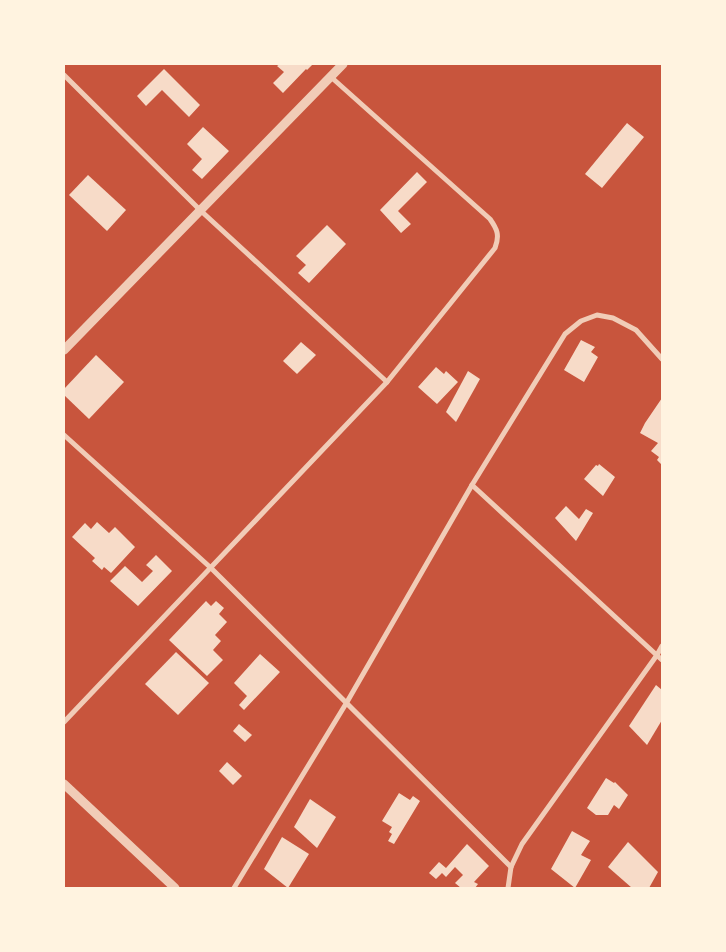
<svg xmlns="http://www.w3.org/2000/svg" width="726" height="952" font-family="Commissioner,sans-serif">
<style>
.building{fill:#f7dbc8}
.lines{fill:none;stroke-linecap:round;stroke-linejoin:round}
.minor{stroke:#f1ccb7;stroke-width:5}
.tertiary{stroke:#f1ccb7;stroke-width:9}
</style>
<rect width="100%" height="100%" fill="#c8553d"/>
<g class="building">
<path d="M280 64H313L307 70 306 69 283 93 273 83 284 72 277 66Z"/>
<path d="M164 69 200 105 189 117 162 90 146 106 137 96Z"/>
<path d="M627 123 644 137 602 188 585 174Z"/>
<path d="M203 127 229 151 202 179 192 170 202 159 187 144Z"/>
<path d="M417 172 427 182 398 211 411 224 401 233 380 210Z"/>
<path d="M88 175 126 210 107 231 69 195Z"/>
<path d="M327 225 346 244 309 283 298 273 306 265 296 256Z"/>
<path d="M581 340 595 347 591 352 598 357 584 382 564 370Z"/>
<path d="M301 342 316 355 297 374 283 361Z"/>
<path d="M96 355 124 382 89 419 64 395V389Z"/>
<path d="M436 367 444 374 446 371 458 382 437 404 418 387Z"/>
<path d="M468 371 480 379 456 422 446 412Z"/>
<path d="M662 398V465L657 460 659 457 651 451 658 443 640 433 645 423Z"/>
<path d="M599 464 615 477 603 496 584 479 596 465 598 466Z"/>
<path d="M566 506 579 519 586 509 593 513 576 541 555 518Z"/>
<path d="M97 522 109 533 115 527 135 547 111 573 104 567 102 570 92 561 95 558 72 537 85 523 91 529Z"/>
<path d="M156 555 172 571 138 606 110 581 125 566 142 582 153 571 146 565Z"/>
<path d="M206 601 211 606 216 601 224 608 219 614 227 622 215 635 221 641 213 650 223 660 207 676 169 640Z"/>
<path d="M176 652 209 683 178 715 145 684Z"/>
<path d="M260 654 280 672 244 710 239 705 247 696 234 683Z"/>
<path d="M656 685 662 690V720L647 745 629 726Z"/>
<path d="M239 724 252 735 245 742 233 731Z"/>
<path d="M227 762 242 776 233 785 219 771Z"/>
<path d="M606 778 614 783 615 782 628 795 619 809 614 805 608 815H596L587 808Z"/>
<path d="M399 793 410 800 413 796 420 801 394 844 388 841 392 834 389 832 392 827 382 821Z"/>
<path d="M310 799 336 817 317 848 294 827Z"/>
<path d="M572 831 590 841 581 855 591 860 575 888 551 869Z"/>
<path d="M282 837 309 854 288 888 264 869Z"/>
<path d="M628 842 658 872 649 888H632L608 867Z"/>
<path d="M467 844 489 866 474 882 478 884 475 888H461L455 883 463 875 455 867 446 877 442 873 436 879 429 873 439 862 446 868Z"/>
</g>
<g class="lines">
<g class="minor">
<path d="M64 75 200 210 387 382"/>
<path d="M64 435 211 568 511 867"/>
<path d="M472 485 662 660"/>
<path d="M64 722 387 382 495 248C500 235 497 229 490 219L331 77"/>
<path d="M234 888 347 702 472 485 565 334 581 321 597 315 613 318 636 330 662 359"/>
<path d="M508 888 511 867 522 844 657 655 662 646"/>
</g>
<g class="tertiary">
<path d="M64 350 343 64"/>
<path d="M64 784 175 888"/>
</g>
</g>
<rect width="726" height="952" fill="none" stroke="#fff3e0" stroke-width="130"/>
</svg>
